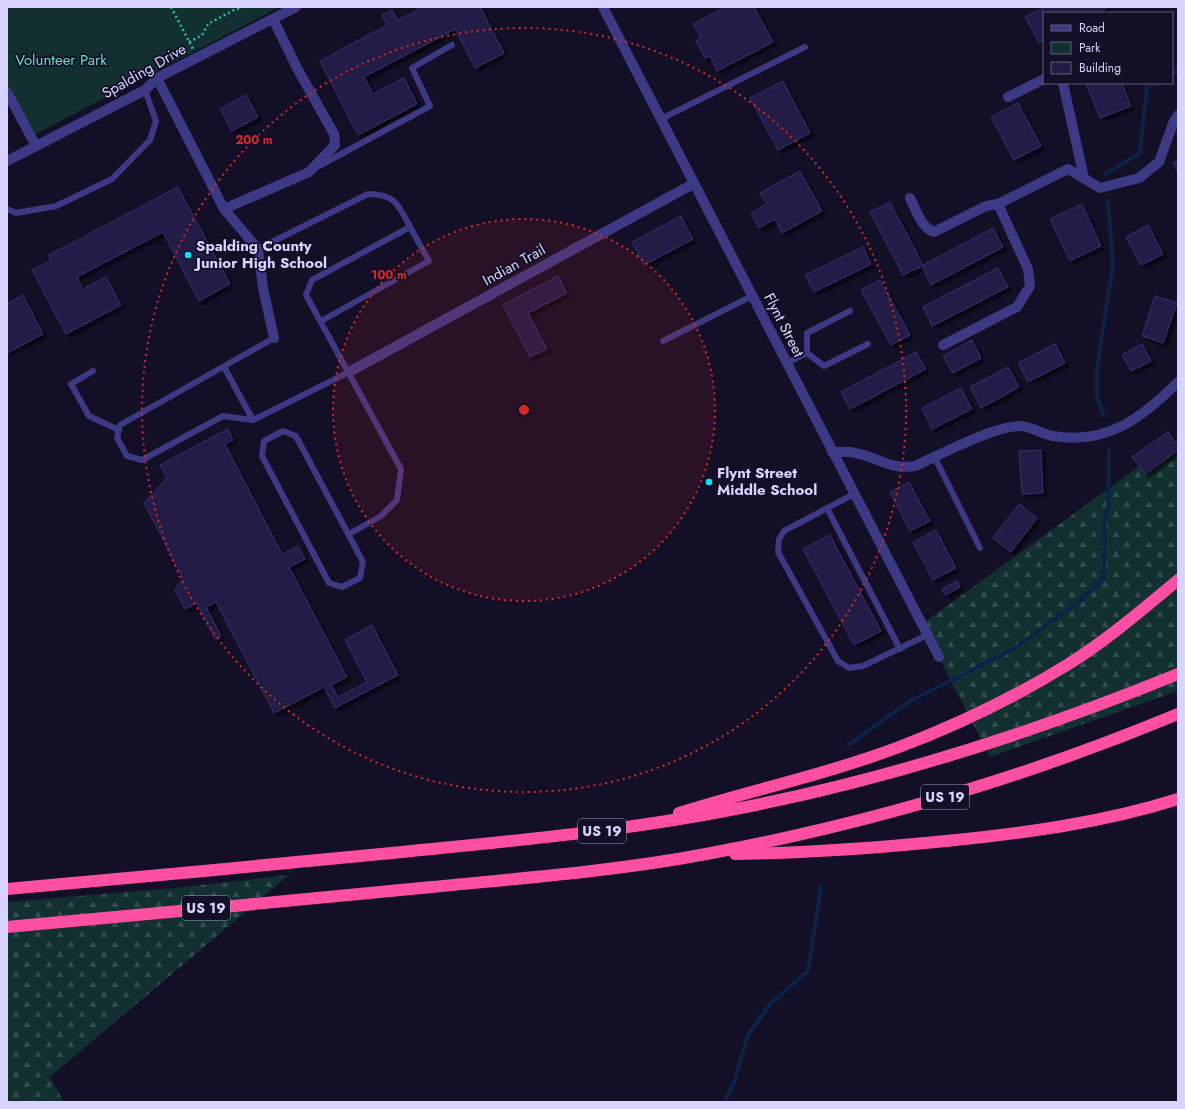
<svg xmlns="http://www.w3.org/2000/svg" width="1185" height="1109" font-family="Jost,sans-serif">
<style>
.green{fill:#12302f}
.forest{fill:url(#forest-firs)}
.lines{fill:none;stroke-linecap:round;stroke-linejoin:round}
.stream{stroke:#0c2248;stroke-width:4}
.building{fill:#241b47;stroke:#3b2d73;filter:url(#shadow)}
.path{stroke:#2fb8b0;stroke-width:2.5;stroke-dasharray:2 3;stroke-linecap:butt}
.service{stroke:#3d3a85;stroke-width:6}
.minor{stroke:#3d3a85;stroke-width:10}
.motorway{stroke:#ff4fa3;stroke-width:12}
.ring{fill:none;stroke:#d62828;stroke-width:2;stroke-dasharray:2 4}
.poi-dot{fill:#00e5ff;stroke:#130f26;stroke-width:1.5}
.labels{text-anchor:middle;stroke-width:3.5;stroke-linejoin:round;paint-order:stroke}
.shield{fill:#130f26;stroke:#9e99be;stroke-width:1}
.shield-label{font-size:14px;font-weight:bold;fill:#d9d4ff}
.park-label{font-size:15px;fill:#5fe0c0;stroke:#130f26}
.street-label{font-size:15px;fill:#d9d4ff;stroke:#130f26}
.poi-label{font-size:15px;font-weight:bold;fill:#d9d4ff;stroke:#130f26;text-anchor:start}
.centre{fill:#d62828;stroke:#130f26;stroke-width:2}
.ring-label{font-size:12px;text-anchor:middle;font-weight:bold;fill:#d62828;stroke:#130f26;stroke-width:3.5;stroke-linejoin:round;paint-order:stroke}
</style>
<defs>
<pattern id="forest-firs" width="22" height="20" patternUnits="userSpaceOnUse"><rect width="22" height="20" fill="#12302f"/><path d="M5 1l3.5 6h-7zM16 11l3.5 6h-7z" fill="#344d4e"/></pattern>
<filter id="shadow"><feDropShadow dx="3.5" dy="3.5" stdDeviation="1" flood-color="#0009"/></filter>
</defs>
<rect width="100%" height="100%" fill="#130f26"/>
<path class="green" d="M7 7H280L30 137 7 93Z"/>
<g class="forest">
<path d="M1178 438V691L990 757 922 624Z"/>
<path d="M289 875 50 1077 64 1102H7V902L174 888Z"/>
</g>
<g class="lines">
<g class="stream">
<path d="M1172 75 1178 69"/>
<path d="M1106 174 1140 153 1147 86 1160 83"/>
<path d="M1104 416 1097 398V368L1113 264 1108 200"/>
<path d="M848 745 910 701 1012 650 1081 600 1103 579 1105 543 1104 525 1108 507 1109 451"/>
<path d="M724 1102 734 1083 748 1035 771 1003 808 971 821 886"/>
</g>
</g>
<g class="building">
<path d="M423 7H480L504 53 475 68 455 29 364 77 373 94 404 78 417 104 358 135 320 61 387 25 382 15 392 10 398 20Z"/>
<path d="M726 7H754L773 42 717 71 710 56 705 58 696 41 701 38 693 24Z"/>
<path d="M1045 7H1108L1097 13H1044V40L1039 43 1025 17Z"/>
<path d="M783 81 810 133 778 150 750 98Z"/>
<path d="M1086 83H1122L1131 106 1100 118Z"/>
<path d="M246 95 258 117 232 131 220 109Z"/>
<path d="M1018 103 1041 146 1014 160 991 117Z"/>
<path d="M1178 161V172L1173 163Z"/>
<path d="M800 171 822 211 782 233 775 219 759 228 751 213 767 204 760 193Z"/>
<path d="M178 187 230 284 199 301 163 232 77 277 83 289 106 277 121 305 66 334 32 270 51 260 49 255Z"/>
<path d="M890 202 923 265 993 228 1003 247 931 285 922 266 903 275 870 212Z"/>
<path d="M1082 204 1101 246 1070 261 1050 219Z"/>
<path d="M681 216 693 239 644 265 632 242Z"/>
<path d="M1148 225 1163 254 1141 265 1126 237Z"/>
<path d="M863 247 871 264 814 292 805 275Z"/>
<path d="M998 268 1008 287 932 326 923 307Z"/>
<path d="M558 276 567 293 528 313 547 349 530 357 503 305Z"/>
<path d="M880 280 910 335 891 345 861 290Z"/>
<path d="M23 295 43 334 7 353V304Z"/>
<path d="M1155 296 1177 303 1163 343 1142 336Z"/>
<path d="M972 340 981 358 953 373 943 356Z"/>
<path d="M1055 344 1065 363 1028 382 1018 363Z"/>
<path d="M1142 344 1151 361 1131 371 1122 355Z"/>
<path d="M916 352 926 369 850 409 841 392Z"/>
<path d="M1008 367 1019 387 981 408 970 387Z"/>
<path d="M961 388 972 409 932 429 922 408Z"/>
<path d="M228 429 233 440 225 444 282 554 298 546 305 559 289 567 347 677 331 685 338 697 367 682 345 640 372 625 398 675 335 708 324 687 274 713 216 602 206 607 221 636 215 639 197 603 185 609 175 590 183 578 144 503 167 478 160 465Z"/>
<path d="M1168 432 1178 446V450L1145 474 1132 457Z"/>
<path d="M1041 450 1043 493 1022 494 1019 451Z"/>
<path d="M909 482 930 521 910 531 890 492Z"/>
<path d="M1019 504 1037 518 1011 552 993 538Z"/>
<path d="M936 530 956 568 933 580 913 542Z"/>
<path d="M830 535 881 631 854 645 803 549Z"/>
<path d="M957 581 960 587 946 595 942 589Z"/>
</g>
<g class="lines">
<g class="path">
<path d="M171 7 193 49"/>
<path d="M189 42 202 35 208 24 234 10 243 7"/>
</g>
<g class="service">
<path d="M661 119 805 47"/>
<path d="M319 166 430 106 412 68 452 45"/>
<path d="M7 209 16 213 56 206 112 179 150 140 156 121 145 90"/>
<path d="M258 249 368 194C395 194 399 205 410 227"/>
<path d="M321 321 429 261 410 227 312 280 306 295 401 469 397 500 381 516 349 534"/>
<path d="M274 338 120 425 117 438 127 456 142 460 223 416 253 420 349 372"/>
<path d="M663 341 752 296"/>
<path d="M807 353 824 366 868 344"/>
<path d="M787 363 807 353V333L850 311"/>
<path d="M224 367 253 420"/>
<path d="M93 371 71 384 89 416 119 430"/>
<path d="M283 431 296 436 363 562 360 578 342 587 329 583 262 456 264 441Z"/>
<path d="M935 458 980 548"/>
<path d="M854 494 784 531 779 539 778 552 838 661 849 668 863 666 927 635"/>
<path d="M827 508 900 649"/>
</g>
<g class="minor">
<path d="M603 7 939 657"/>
<path d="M157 78 224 209 258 249 263 288 274 338"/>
<path d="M1063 83 1084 178"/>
<path d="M7 92 36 146"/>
<path d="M1008 97 1044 79"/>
<path d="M7 161 145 90 157 78 296 7"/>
<path d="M910 198C916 209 921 228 934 232L986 206 998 204"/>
<path d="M224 209 309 172 335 145 334 134 297 68 273 19"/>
<path d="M943 345 1017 307 1030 286 1028 269 998 204 1068 169 1100 188 1139 178 1159 162 1174 121 1178 115"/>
<path d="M349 372 693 184"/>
<path d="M832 452C839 452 848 451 855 453 878 457 889 470 915 466 942 454 990 428 1018 426 1030 425 1041 434 1053 436 1107 445 1142 418 1178 382"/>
</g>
<g class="motorway">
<path d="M679 813C752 790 827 774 899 747 957 725 1015 697 1067 665 1107 640 1142 610 1178 580"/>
<path d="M735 854C806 853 876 848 946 841 1025 833 1102 823 1178 799"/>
<path d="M7 889C139 877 270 865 402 852 512 841 622 831 730 810 884 781 1033 733 1178 674"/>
<path d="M7 927C149 914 290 901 432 887 523 878 616 871 706 854 868 824 1026 777 1178 714"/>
</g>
</g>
<circle cx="524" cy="410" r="191" fill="#d62828" fill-opacity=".12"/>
<g class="ring">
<circle cx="524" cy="410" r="191"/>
<circle cx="524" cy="410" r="382"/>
</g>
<g class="poi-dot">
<circle cx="188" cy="255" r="4"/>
<circle cx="709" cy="482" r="4"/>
</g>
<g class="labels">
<g class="shield">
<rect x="921" y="785" width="48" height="24" rx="3"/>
<rect x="578" y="819" width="48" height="24" rx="3"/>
<rect x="182" y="896" width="48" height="24" rx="3"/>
</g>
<g class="shield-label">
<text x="945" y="802">US 19</text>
<text x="602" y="836">US 19</text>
<text x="206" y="913">US 19</text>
</g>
<g class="park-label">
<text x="61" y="65">Volunteer Park</text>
</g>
<g class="street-label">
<text transform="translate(144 71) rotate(-30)" y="5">Spalding Drive</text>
<text transform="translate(514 265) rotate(-29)" y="5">Indian Trail</text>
<text transform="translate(784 325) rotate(63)" y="5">Flynt Street</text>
</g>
<g class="poi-label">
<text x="196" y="251">Spalding County<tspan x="196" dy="17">Junior High School</tspan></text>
<text x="717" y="478">Flynt Street<tspan x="717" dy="17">Middle School</tspan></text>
</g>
</g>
<circle cx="524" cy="410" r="6" class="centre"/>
<g class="ring-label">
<text x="254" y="144">200 m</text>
<text x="389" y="279">100 m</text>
</g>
<rect width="1185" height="1109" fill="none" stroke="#d9d4ff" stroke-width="16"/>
<rect x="1043" y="12" width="130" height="72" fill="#130f26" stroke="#625e7d"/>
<rect x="1051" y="25" width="20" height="6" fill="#3d3a85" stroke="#625e7d"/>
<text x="1079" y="32" font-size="12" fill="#d9d4ff">Road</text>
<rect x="1051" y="42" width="20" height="12" fill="#12302f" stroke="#625e7d"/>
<text x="1079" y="52" font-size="12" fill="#d9d4ff">Park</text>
<rect x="1051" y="62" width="20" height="12" fill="#241b47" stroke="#625e7d"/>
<text x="1079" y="72" font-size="12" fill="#d9d4ff">Building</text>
</svg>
